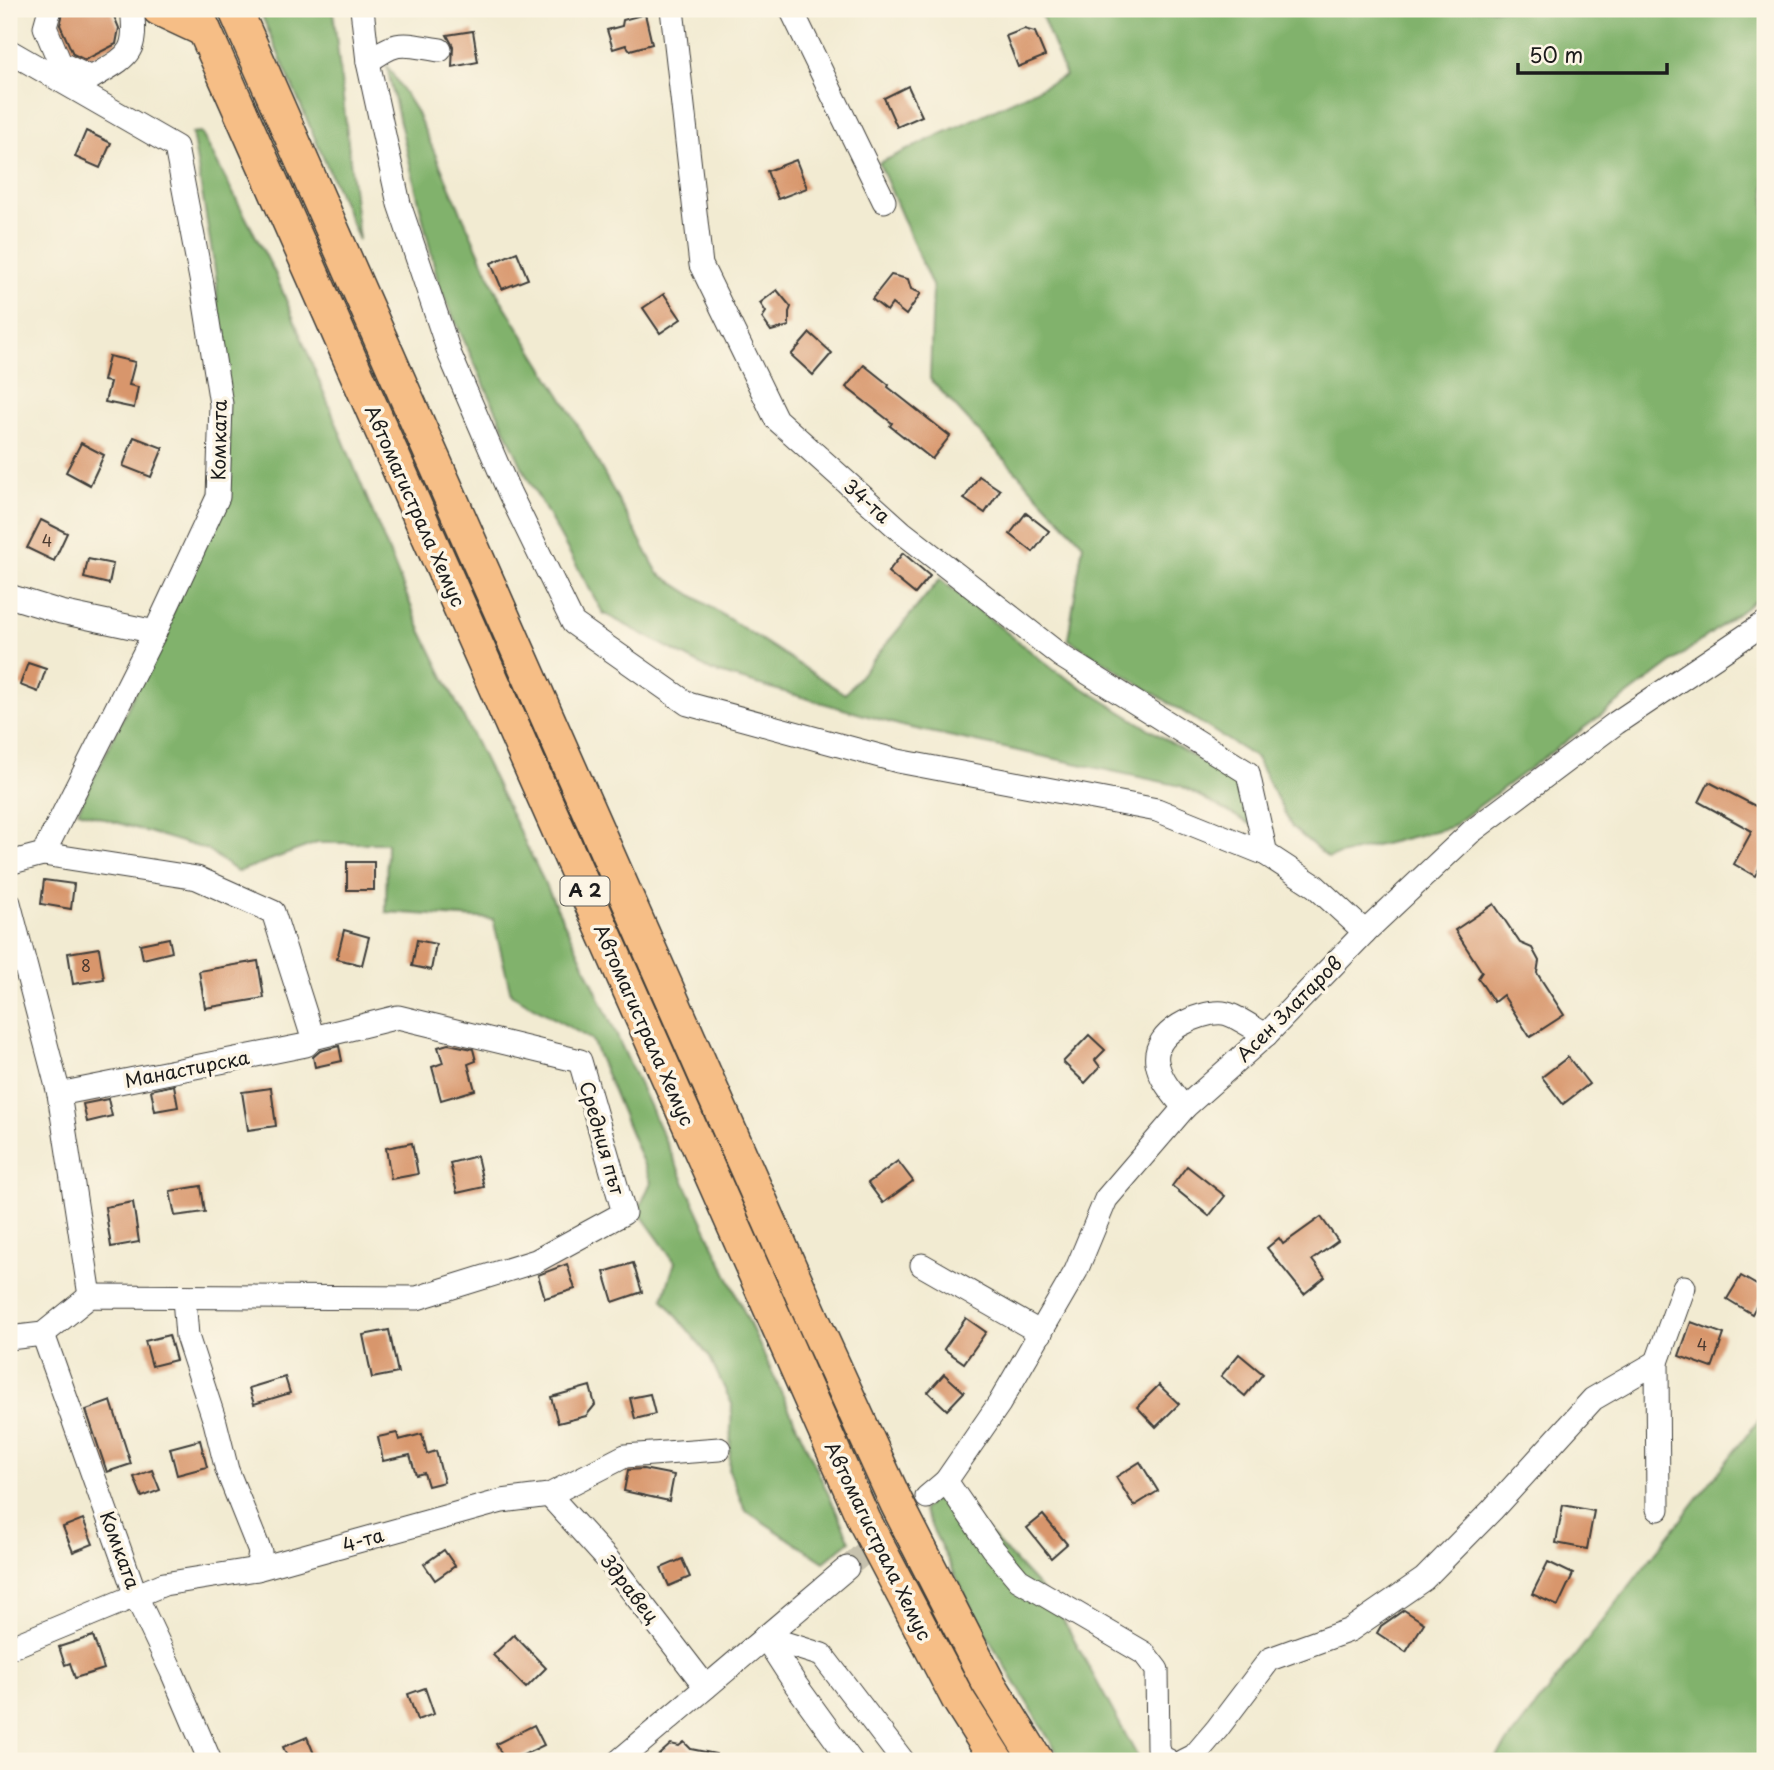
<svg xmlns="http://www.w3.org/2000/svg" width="1774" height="1770" font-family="'Playpen Sans',sans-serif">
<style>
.forest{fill:#81b26c;stroke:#4e6744;stroke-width:2}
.building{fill:#d8966c}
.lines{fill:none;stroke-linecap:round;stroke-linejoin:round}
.minor-tunnel{stroke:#c7c2ae;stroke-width:23;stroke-dasharray:23 11;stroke-linecap:butt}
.minor-casing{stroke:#3c3b37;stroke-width:25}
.highway-casing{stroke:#3c3b37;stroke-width:36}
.minor{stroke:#fff;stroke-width:23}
.highway{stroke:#f6be86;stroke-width:33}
.labels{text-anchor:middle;stroke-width:7;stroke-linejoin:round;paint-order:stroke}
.number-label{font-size:16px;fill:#4b3a30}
.shield{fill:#fcf5e5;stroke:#5f5d58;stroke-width:2}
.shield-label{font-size:18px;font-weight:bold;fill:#1c1c1c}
.street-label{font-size:19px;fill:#1c1c1c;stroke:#fcf5e5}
</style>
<rect width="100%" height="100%" fill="#fcf5e5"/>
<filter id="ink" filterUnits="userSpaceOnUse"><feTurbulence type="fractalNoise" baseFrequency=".0143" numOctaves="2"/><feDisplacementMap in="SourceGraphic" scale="14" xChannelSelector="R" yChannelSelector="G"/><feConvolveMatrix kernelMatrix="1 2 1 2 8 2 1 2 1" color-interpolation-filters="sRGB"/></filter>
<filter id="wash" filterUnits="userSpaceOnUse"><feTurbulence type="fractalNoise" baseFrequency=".00686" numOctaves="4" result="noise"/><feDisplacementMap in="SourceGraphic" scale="28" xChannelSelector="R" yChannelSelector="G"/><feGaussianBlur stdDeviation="1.57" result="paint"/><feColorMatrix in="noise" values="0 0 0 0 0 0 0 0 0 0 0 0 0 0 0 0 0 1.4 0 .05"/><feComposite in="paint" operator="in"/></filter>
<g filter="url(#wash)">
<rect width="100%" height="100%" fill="#f2ebd2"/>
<g class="forest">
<path d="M259 9H333L359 240Z"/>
<path d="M1039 9H1765V593L1451 827 1328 858 1292 827 1256 758 1068 639 1083 544 930 379 933 288 879 163 1066 76Z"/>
<path d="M386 64 416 111 497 293 570 411 658 573 845 694 940 579 1054 670 1238 784 1257 828 1181 786 902 726 712 671 603 613 525 473 439 286Z"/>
<path d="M201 132 275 273 420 628 575 945 850 1541 824 1562 745 1510 729 1471 732 1404 709 1356 663 1299 675 1262 638 1211 651 1182 592 1040 511 994 493 919 386 912 387 843H317L237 872 208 850 78 811 169 622 217 477V282L192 133Z"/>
<path d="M1765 1412V1761H1493Z"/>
<path d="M945 1486 1054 1603 1140 1761H1062L977 1619 923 1510Z"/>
</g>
<g id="blocks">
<g class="building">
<path d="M64 9H111L119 28 116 44 85 60 73 54 60 25Z"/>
<path d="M645 14 652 44 630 50 626 45 613 49 607 30 622 26 623 20Z"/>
<path d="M1024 29 1035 32 1045 56 1018 67 1006 36Z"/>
<path d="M473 31 478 62 452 67 453 46 447 35Z"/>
<path d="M908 86 922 116 897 127 884 98Z"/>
<path d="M86 131 111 143 100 168 75 157Z"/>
<path d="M796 160 807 188 778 199 767 171Z"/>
<path d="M517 252 528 279 502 289 491 263Z"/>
<path d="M891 275 908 279 911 289 921 293 906 315 892 304 887 311 872 299Z"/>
<path d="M777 290 791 307 789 312V326L771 331 762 318 766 312 760 303Z"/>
<path d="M664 294 681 319 660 333 643 308Z"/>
<path d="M810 333 832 353 813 375 791 355Z"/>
<path d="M109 356 135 362 129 385 138 387 134 408 105 402 110 382 103 381Z"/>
<path d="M864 365 889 385 888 387 950 436 932 459 890 426 892 423 846 387Z"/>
<path d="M134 437 163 448 151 477 123 466Z"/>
<path d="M81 443 104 455 90 485 66 472Z"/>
<path d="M979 476 1000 490 985 513 964 499Z"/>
<path d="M1026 513 1049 531 1033 552 1010 534Z"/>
<path d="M41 520 67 533 54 561 27 548Z"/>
<path d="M903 553 930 576 915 594 888 572Z"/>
<path d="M88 559 113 564 109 584 84 578Z"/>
<path d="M28 663 46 669 38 692 20 685Z"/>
<path d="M1709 782 1763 810 1765 807V858L1755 876 1734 864 1752 831 1699 802Z"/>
<rect x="347" y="862" width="27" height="28"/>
<path d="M44 880 74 884 71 909 41 904Z"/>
<path d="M1494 904 1520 943 1532 948 1539 961 1537 973 1564 1015 1530 1037 1503 995 1494 1002 1478 978 1482 972 1455 930Z"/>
<path d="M344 930 369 937 362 965 337 959Z"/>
<path d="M169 938 172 952 143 959 140 944Z"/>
<path d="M417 940 436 944 431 970 412 966Z"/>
<path d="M99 948 104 979 73 984 68 953Z"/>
<path d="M258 961 264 998 205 1008 199 971Z"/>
<path d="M1089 1035 1105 1050 1095 1060 1100 1067 1085 1083 1063 1062Z"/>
<path d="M448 1044 473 1049 476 1061 468 1064 475 1090 441 1100 432 1067 443 1063 438 1047Z"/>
<path d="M339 1046 342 1061 315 1067 313 1057 320 1051Z"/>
<path d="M1568 1057 1589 1084 1563 1104 1542 1077Z"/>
<path d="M174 1085 178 1107 155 1111 151 1090Z"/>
<path d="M271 1088 276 1126 248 1130 242 1092Z"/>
<path d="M108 1099 112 1116 87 1122 83 1104Z"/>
<path d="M412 1143 418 1174 391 1179 386 1148Z"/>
<path d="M477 1156 484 1187 457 1193 450 1163Z"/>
<path d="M898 1161 913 1181 883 1203 868 1183Z"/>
<path d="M1187 1166 1225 1196 1209 1216 1172 1186Z"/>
<path d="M201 1186 205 1212 175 1216 170 1191Z"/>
<path d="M133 1202 139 1242 111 1247 105 1207Z"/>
<path d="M1321 1217 1338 1241 1312 1260 1325 1277 1304 1294 1267 1248 1279 1238 1283 1244Z"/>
<path d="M633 1263 642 1292 613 1302 604 1272Z"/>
<path d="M567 1264 575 1289 545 1298 538 1275Z"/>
<path d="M1741 1276 1765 1290 1752 1314 1727 1299Z"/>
<path d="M966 1318 986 1332 964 1363 944 1349Z"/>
<path d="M1691 1322 1724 1334 1712 1368 1679 1356Z"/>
<path d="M389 1330 398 1373 372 1378 363 1335Z"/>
<path d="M169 1335 176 1360 152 1366 145 1341Z"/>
<path d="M1239 1354 1263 1374 1245 1396 1221 1376Z"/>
<path d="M944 1374 964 1392 947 1410 928 1392Z"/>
<path d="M285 1377 290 1393 254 1404 249 1388Z"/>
<path d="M1159 1385 1179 1404 1156 1427 1137 1407Z"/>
<path d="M590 1386 595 1405 586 1416 558 1423 551 1397Z"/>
<path d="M650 1394 655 1414 635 1419 630 1398Z"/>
<path d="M111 1401 131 1464 107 1472 86 1410Z"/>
<path d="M397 1433 399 1440 422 1434 427 1454 436 1451 444 1482 428 1486 424 1473 416 1475 410 1455 383 1461 378 1437Z"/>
<path d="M200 1440 207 1467 177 1475 170 1448Z"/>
<path d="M1140 1462 1158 1491 1134 1506 1116 1477Z"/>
<path d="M643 1469 674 1475 669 1501 624 1491 628 1470Z"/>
<path d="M152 1470 160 1490 142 1497 134 1477Z"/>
<path d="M1563 1505 1594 1511 1587 1549 1556 1543Z"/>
<path d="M1043 1515 1067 1544 1051 1558 1027 1528Z"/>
<path d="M83 1519 93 1544 73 1552 63 1527Z"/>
<path d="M444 1550 455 1566 435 1580 424 1564Z"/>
<path d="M682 1559 690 1577 669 1586 661 1568Z"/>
<path d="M1548 1562 1573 1574 1558 1606 1532 1594Z"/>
<path d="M1404 1610 1424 1623 1406 1652 1377 1633 1381 1626Z"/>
<path d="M514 1635 546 1668 526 1688 493 1655Z"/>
<path d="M93 1636 104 1669 75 1678 70 1663 65 1665 59 1647Z"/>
<path d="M425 1688 434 1714 417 1720 408 1694Z"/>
<path d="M534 1725 544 1745 511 1761H505L496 1744Z"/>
<path d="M307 1737 317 1761H289L283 1747Z"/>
<path d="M684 1742 691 1749 716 1754V1761H652L671 1744 679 1746Z"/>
</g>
</g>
</g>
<g filter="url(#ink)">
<use href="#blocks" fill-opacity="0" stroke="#3c3b37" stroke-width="2"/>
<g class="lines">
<path class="minor-tunnel" d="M847 1568 927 1497"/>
<defs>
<g id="minor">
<path d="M50 9 45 27 60 63 91 78C128 56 138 55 132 9"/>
<path d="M362 9 368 62 399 204 450 355 509 492 573 623 688 704 898 761 1157 810 1266 854 1315 886 1365 932"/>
<path d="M672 9 701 265 776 419 902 532 1061 656 1248 773 1266 854"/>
<path d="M791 9 884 201"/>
<path d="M9 51 176 147 202 284 221 404 218 497 155 632 43 854 9 863"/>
<path d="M368 62C399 38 404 45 440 50"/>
<path d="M9 596 61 612 155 632"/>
<path d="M9 903 59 1094 90 1296"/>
<path d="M59 1094 306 1045 313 1038"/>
<path d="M1184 1108C1173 1093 1160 1080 1157 1062 1152 1032 1199 1011 1223 1013 1234 1014 1256 1030 1266 1035"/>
<path d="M922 1265 1041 1333"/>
<path d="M184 1298 187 1336 215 1422 227 1470 260 1552 257 1569"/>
<path d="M43 1334 136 1596 172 1672 210 1761"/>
<path d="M9 1338 43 1334 90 1296 417 1298 536 1261 624 1213 580 1061 398 1017 313 1038 273 912 197 878 43 854"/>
<path d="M1657 1362 1684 1287"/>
<path d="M946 1481 992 1548 1019 1580 1144 1653 1157 1670 1158 1748 1161 1757 1169 1761"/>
<path d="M549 1495 609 1561 706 1687"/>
<path d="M927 1497 946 1481 999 1404 1076 1271 1106 1199 1184 1108 1266 1035 1365 932 1471 832 1616 723 1765 623"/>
<path d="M765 1637 822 1655 903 1761"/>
<path d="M765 1637 796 1685 851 1761"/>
<path d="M9 1648 164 1584 257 1569 502 1501 549 1495 625 1456 719 1449"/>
<path d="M619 1761 847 1568"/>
<path d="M1184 1761 1194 1756 1217 1729 1270 1659 1350 1630 1424 1579 1492 1510 1593 1399 1657 1362 1658 1509"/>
</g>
<g id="highway">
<path d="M159 9 204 30"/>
<path d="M195 9 864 1520 958 1699 997 1761"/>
<path d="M235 9 818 1331 897 1504 988 1682 1037 1761"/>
</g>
</defs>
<use href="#minor" class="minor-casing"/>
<use href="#highway" class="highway-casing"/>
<use href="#minor" class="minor"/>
<use href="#highway" class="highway"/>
</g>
</g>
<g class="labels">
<g class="number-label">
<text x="47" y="547">4</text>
<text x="86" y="972">8</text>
<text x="1702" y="1351">4</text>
</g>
<rect class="shield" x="560.5" y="876.5" width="49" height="29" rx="5"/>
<g class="shield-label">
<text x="585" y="897">A 2</text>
</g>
<g class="street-label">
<text transform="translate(219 440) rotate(-89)" y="7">Комката</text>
<text transform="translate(867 501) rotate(42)" y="7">34-та</text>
<text transform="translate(415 506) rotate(66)" y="7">Автомагистрала Хемус</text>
<text transform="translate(1289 1009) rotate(-45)" y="7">Асен Златаров</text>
<text transform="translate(644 1025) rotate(66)" y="7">Автомагистрала Хемус</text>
<text transform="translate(187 1069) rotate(-11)" y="7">Манастирска</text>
<text transform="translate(602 1138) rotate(74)" y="7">Средния път</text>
<text transform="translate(363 1540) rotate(-16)" y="7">4-та</text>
<text transform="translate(878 1541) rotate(64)" y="7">Автомагистрала Хемус</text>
<text transform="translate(120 1550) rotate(70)" y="7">Комката</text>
<text transform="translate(630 1589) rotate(52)" y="7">Здравец</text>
</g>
</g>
<rect width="1774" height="1770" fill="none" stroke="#fcf5e5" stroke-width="35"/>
<path d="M1518 63v10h149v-10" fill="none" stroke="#1c1c1c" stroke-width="3.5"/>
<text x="1529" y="63" font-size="21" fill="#1c1c1c" stroke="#fcf5e5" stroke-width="5" paint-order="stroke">50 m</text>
</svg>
